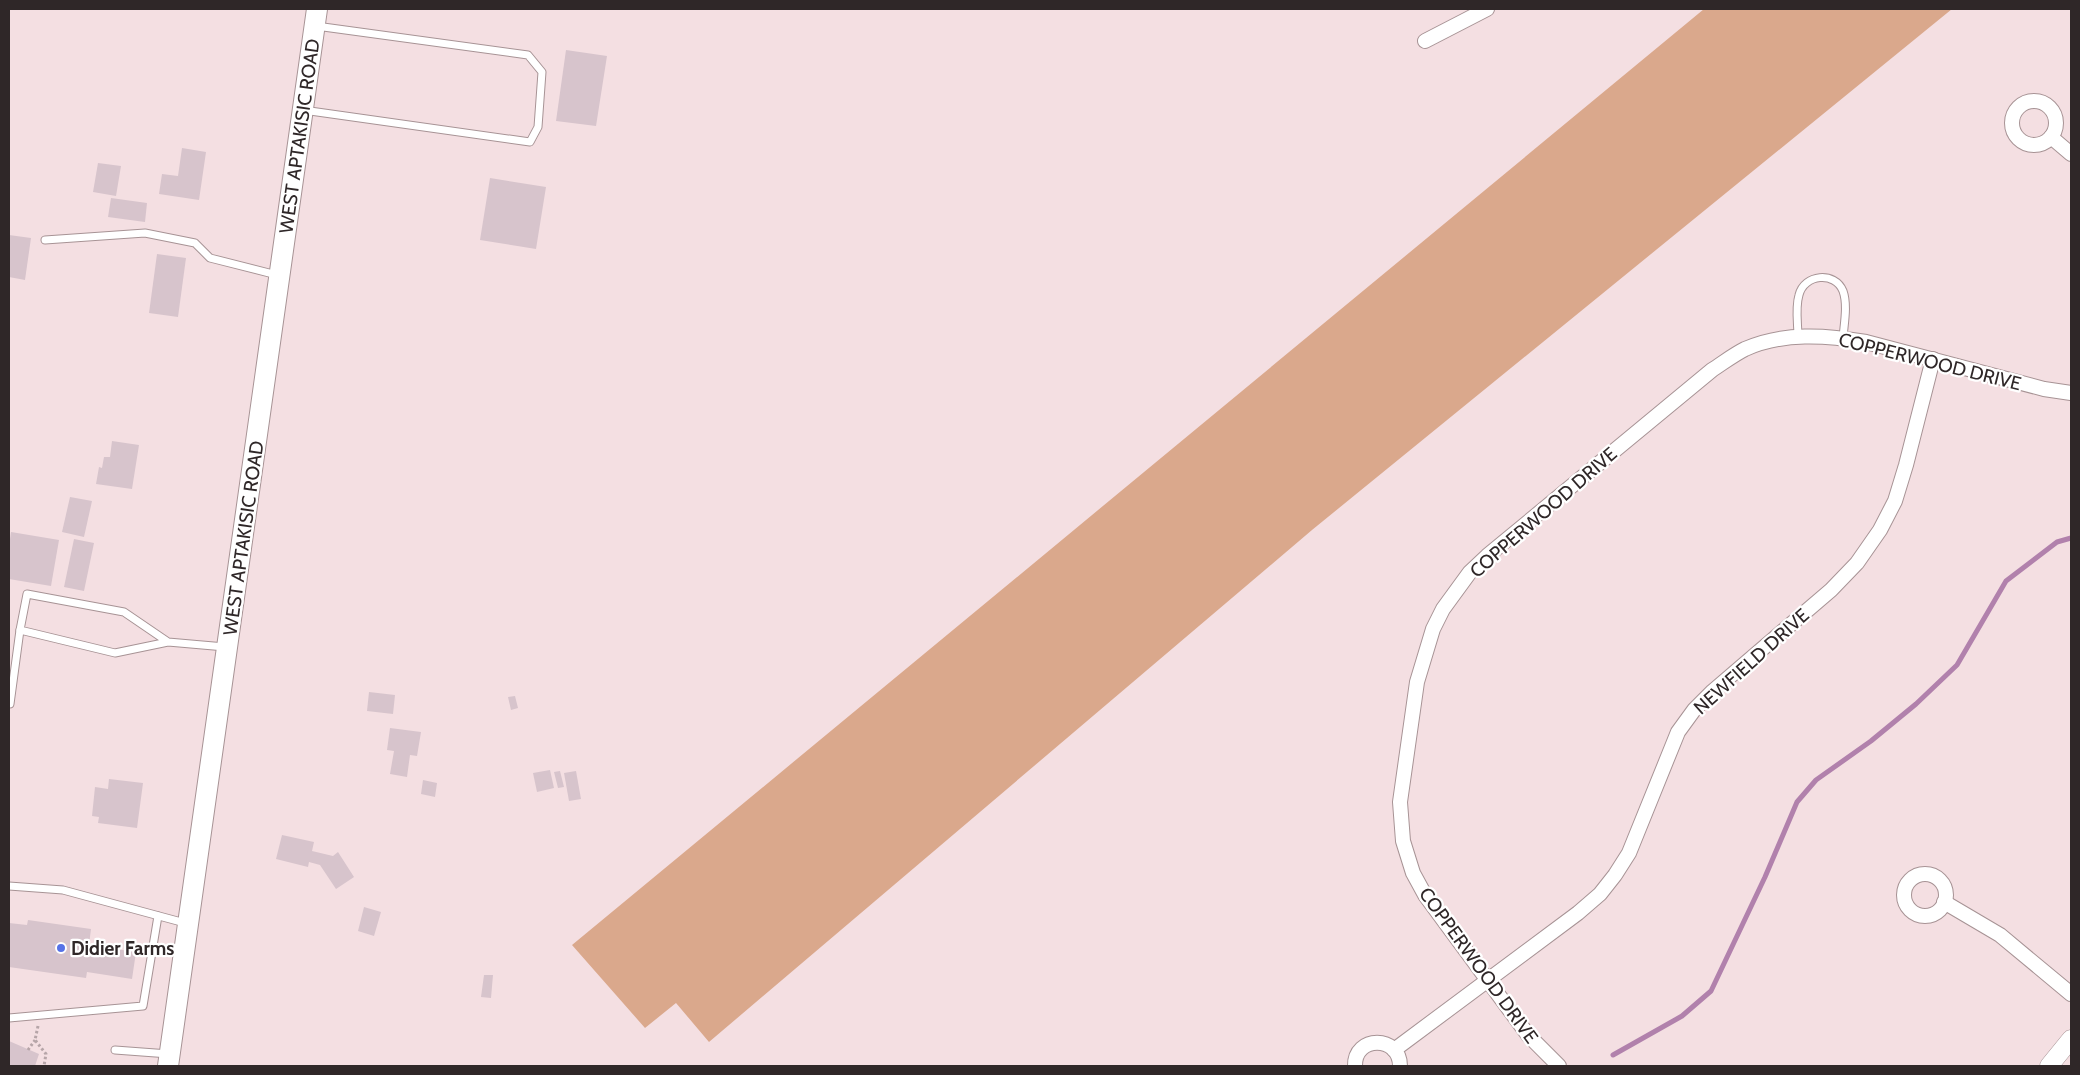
<svg xmlns="http://www.w3.org/2000/svg" width="2080" height="1075" font-family="Cabin,sans-serif">
<style>
.green{fill:#daa88c}
.lines{fill:none;stroke-linecap:round;stroke-linejoin:round}
.stream{stroke:#b181ac;stroke-width:5}
.building{fill:#d7c4cc}
.service-casing{stroke:#a79395;stroke-width:9}
.minor-casing{stroke:#a79395;stroke-width:16}
.tertiary-casing{stroke:#a79395;stroke-width:19}
.secondary-casing{stroke:#a79395;stroke-width:22}
.path{stroke:#b6a5a8;stroke-width:3;stroke-dasharray:2.5 2.5;stroke-linecap:butt}
.service{stroke:#fff;stroke-width:7}
.minor{stroke:#fff;stroke-width:14}
.tertiary{stroke:#fff;stroke-width:18}
.secondary{stroke:#fff;stroke-width:20}
.poi-dot{fill:#5672e7;stroke:#fff;stroke-width:2}
.labels{text-anchor:middle;stroke-width:4.5;stroke-linejoin:round;paint-order:stroke}
.street-label{font-size:19px;fill:#2f2728;stroke:#fff}
.poi-label{font-size:19px;font-weight:bold;fill:#2f2728;stroke:#fff;text-anchor:start}
</style>
<rect width="100%" height="100%" fill="#f4dfe2"/>
<path class="green" d="M1704 9H1952L1312 530 709 1042 676 1003 645 1028 572 945Z"/>
<g class="lines">
<path class="stream" d="M1613 1055 1682 1016 1711 991 1765 877 1797 802 1816 780 1871 741 1916 704 1957 665 2006 581 2057 542 2071 538"/>
</g>
<g class="building">
<path d="M566 50 607 56 596 126 556 121Z"/>
<path d="M182 148 206 152 199 200 159 194 162 174 178 176Z"/>
<path d="M98 163 121 166 116 196 93 192Z"/>
<path d="M490 178 546 187 536 249 480 240Z"/>
<path d="M111 198 147 203 145 222 108 217Z"/>
<path d="M9 235 31 238 25 280 9 277Z"/>
<path d="M157 254 186 258 178 317 149 313Z"/>
<path d="M112 441 139 445 132 489 96 484 99 467 102 468 104 457H110Z"/>
<path d="M70 497 92 501 84 537 62 532Z"/>
<path d="M11 532 59 540 51 586 9 579V546Z"/>
<path d="M74 539 94 543 84 591 64 587Z"/>
<path d="M369 692 395 695 393 714 367 711Z"/>
<path d="M515 696 518 708 511 710 508 697Z"/>
<path d="M390 728 421 732 417 756 410 755 407 777 390 774 394 751 387 750Z"/>
<path d="M550 770 554 788 537 792 533 773Z"/>
<path d="M560 771 564 787 558 788 554 772Z"/>
<path d="M576 771 581 799 569 801 564 773Z"/>
<path d="M109 779 143 783 137 828 98 823 99 817 92 816 95 787 108 789Z"/>
<path d="M423 780 437 783 435 797 421 794Z"/>
<path d="M282 835 314 842 312 851 333 856 338 852 354 877 336 889 320 865 309 862 308 867 276 859Z"/>
<path d="M364 907 381 912 374 936 358 931Z"/>
<path d="M28 920 91 929 89 945 136 952 132 979 87 972 86 978 9 967V923L27 925Z"/>
<path d="M484 975H493L491 998 481 997Z"/>
<path d="M9 1041 39 1054 35 1066H9Z"/>
</g>
<g class="lines">
<defs>
<g id="service">
<path d="M303 110 530 142 538 127 542 72 528 55 316 26"/>
<path d="M45 240 145 233 195 243 210 258 277 275"/>
<path d="M1798 337C1798 324 1795 308 1799 295 1804 274 1835 271 1843 291 1848 305 1844 324 1843 338"/>
<path d="M168 642 124 612 27 594 20 630 115 653 168 642 225 647"/>
<path d="M9 704H10L20 630"/>
<path d="M9 886 63 890 185 923"/>
<path d="M9 1018 143 1006 158 916"/>
<path d="M115 1050 169 1054"/>
</g>
<g id="minor">
<path d="M1425 41 1487 9"/>
<circle cx="2034" cy="123" r="22"/>
<path d="M2051 137 2071 154"/>
<circle cx="1925" cy="895" r="21"/>
<path d="M1944 902 2000 935 2071 994"/>
<path d="M1394 1050 1578 913 1600 894 1615 875 1629 853 1678 732 1694 710 1713 691 1831 590 1857 563 1880 530 1895 501 1906 465 1933 359"/>
<path d="M1355 1066C1354 1035 1400 1035 1400 1066"/>
<path d="M1559 1066 1528 1035 1425 895 1413 873 1403 841 1400 802 1417 682 1433 629 1443 609 1470 572 1487 556 1712 370C1723 363 1733 355 1745 349 1783 332 1826 335 1866 342L2044 389 2071 393"/>
</g>
<path id="tertiary" d="M2049 1066 2071 1039"/>
<path id="secondary" d="M168 1066 317 9"/>
</defs>
<use href="#service" class="service-casing"/>
<use href="#minor" class="minor-casing"/>
<use href="#tertiary" class="tertiary-casing"/>
<use href="#secondary" class="secondary-casing"/>
<g class="path">
<path d="M38 1026 35 1040 46 1054 44 1066"/>
<path d="M28 1050 35 1040"/>
</g>
<use href="#service" class="service"/>
<use href="#minor" class="minor"/>
<use href="#tertiary" class="tertiary"/>
<use href="#secondary" class="secondary"/>
</g>
<circle class="poi-dot" cx="61" cy="948" r="5"/>
<g class="labels">
<g class="street-label">
<text transform="translate(299 136) rotate(-82)" y="7">WEST APTAKISIC ROAD</text>
<text transform="translate(1930 361) rotate(14)" y="7">COPPERWOOD DRIVE</text>
<text transform="translate(1543 512) rotate(-41)" y="7">COPPERWOOD DRIVE</text>
<text transform="translate(243 538) rotate(-82)" y="7">WEST APTAKISIC ROAD</text>
<text transform="translate(1751 661) rotate(-42)" y="7">NEWFIELD DRIVE</text>
<text transform="translate(1479 965) rotate(54)" y="7">COPPERWOOD DRIVE</text>
</g>
<g class="poi-label">
<text x="71" y="955">Didier Farms</text>
</g>
</g>
<rect width="2080" height="1075" fill="none" stroke="#2f2728" stroke-width="20"/>
</svg>
